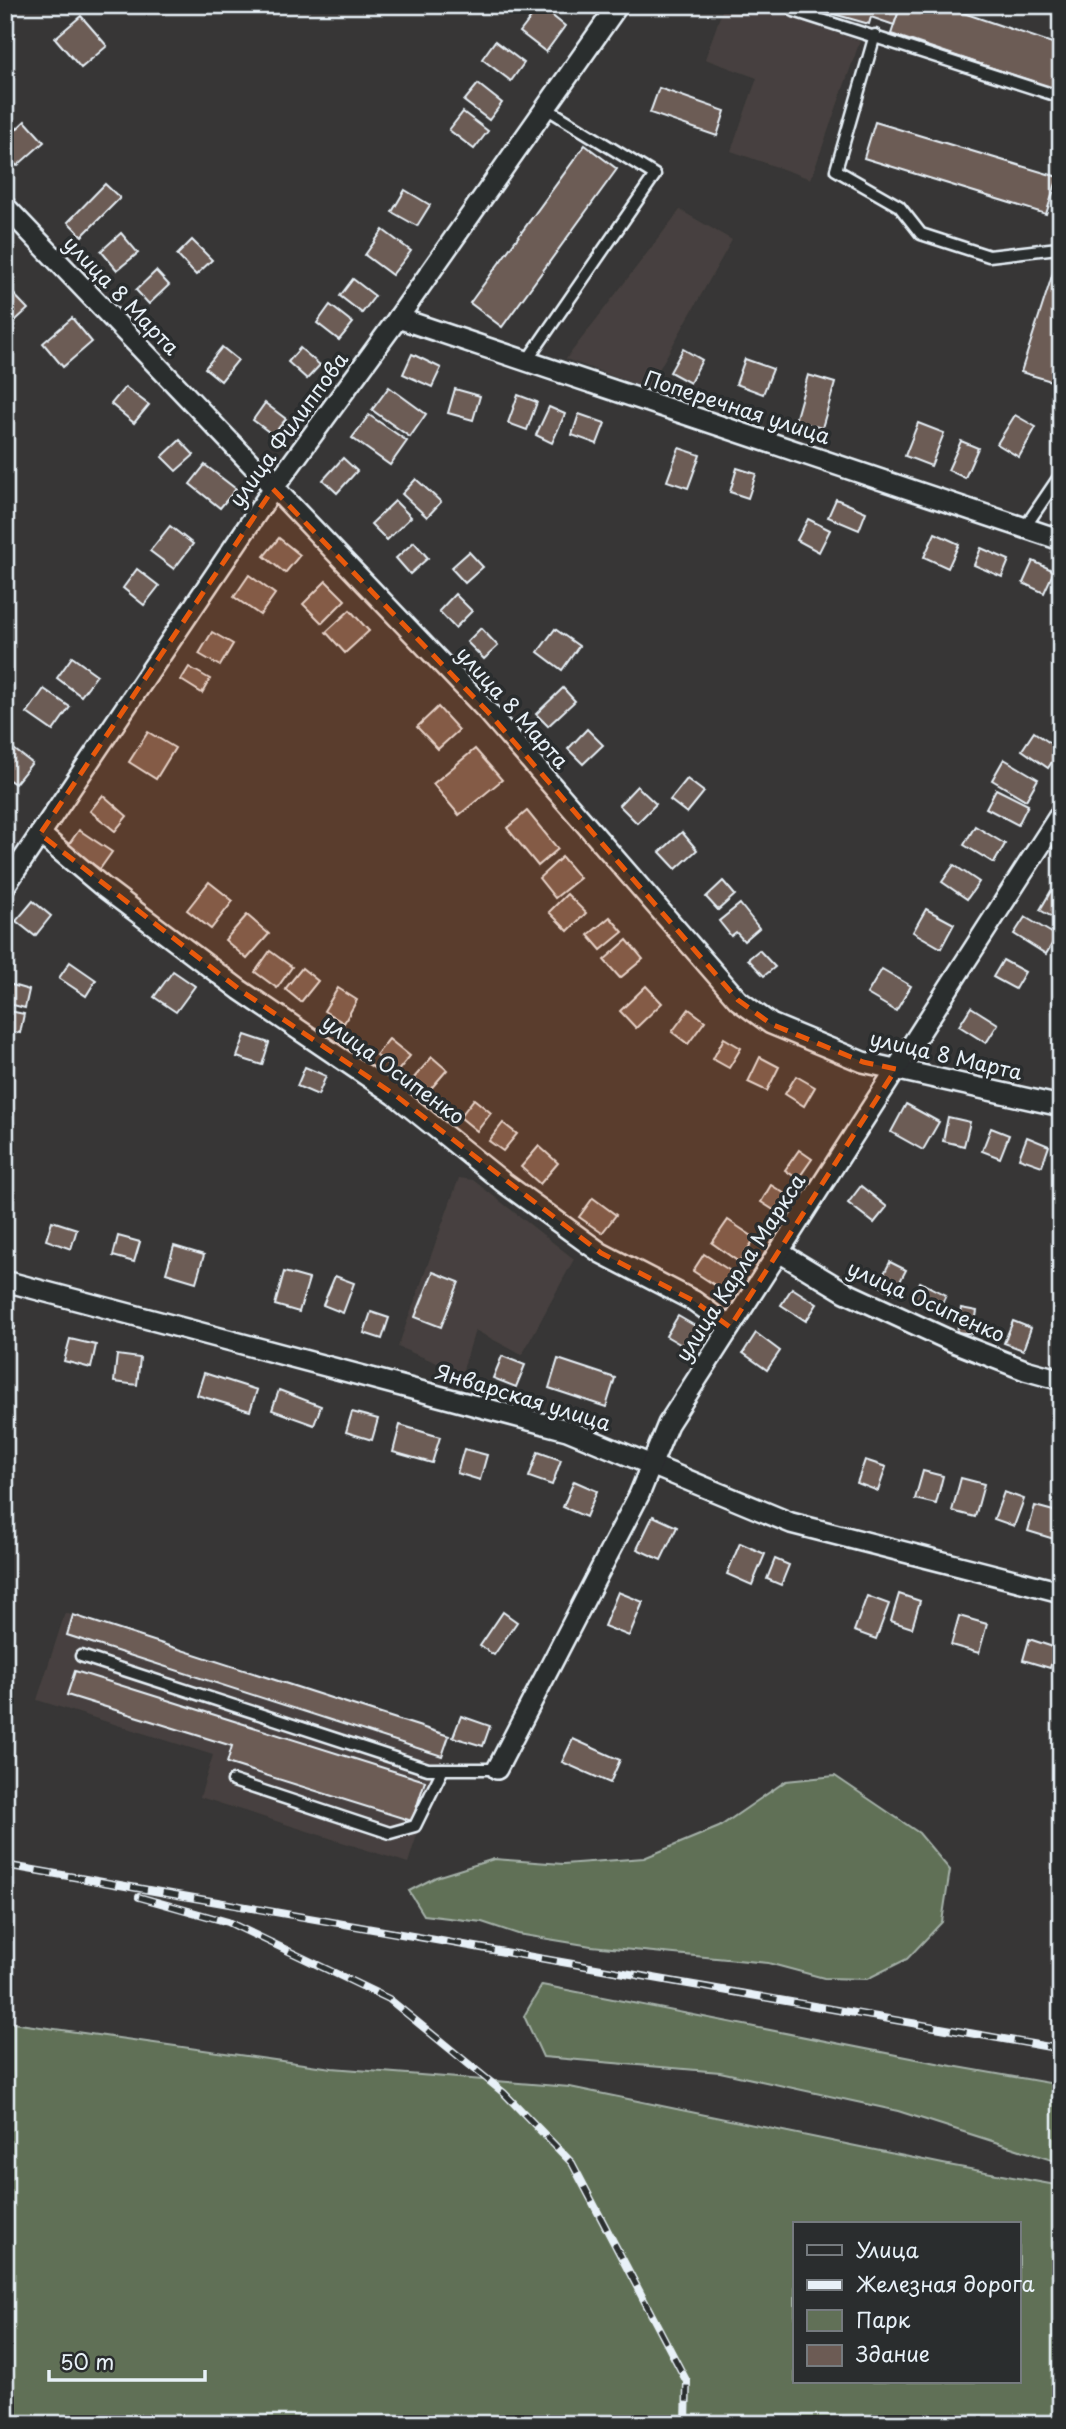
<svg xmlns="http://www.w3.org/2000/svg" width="1066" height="2429" font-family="'Playpen Sans',sans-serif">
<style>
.built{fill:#47413f}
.green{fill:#617057;stroke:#a4b0a8;stroke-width:2;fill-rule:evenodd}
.building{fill:#6c5b54;stroke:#e8f1f8;stroke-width:2}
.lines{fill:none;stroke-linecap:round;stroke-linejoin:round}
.lane-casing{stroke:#e8f1f8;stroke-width:15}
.street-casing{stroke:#e8f1f8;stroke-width:24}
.lane{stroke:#2a2d2e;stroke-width:10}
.street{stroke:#2a2d2e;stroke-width:19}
.rail-casing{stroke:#e8f1f8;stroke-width:8}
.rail{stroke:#2a2d2e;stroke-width:5;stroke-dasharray:16;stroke-linecap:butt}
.marked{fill:#e8590c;fill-opacity:0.2;stroke:#e8590c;stroke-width:5;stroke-dasharray:14 9;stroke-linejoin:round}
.labels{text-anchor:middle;stroke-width:7;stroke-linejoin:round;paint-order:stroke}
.street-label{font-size:21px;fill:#e8f1f8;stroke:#2a2d2e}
</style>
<rect width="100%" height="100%" fill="#373636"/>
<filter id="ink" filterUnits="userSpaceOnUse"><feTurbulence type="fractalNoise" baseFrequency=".0143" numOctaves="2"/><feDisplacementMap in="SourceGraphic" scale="14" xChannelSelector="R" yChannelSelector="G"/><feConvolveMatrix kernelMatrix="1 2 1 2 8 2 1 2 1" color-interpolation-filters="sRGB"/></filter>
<g filter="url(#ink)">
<g class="built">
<path d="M724 5H792L788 16 860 41 811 179 731 151 757 78 705 59Z"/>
<path d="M680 210 732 240 648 389 566 359Z"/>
<path d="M459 1178 473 1180 574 1259 522 1355 475 1330 462 1373 398 1347Z"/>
<path d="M65 1613 449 1736 408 1863 200 1797 213 1755 37 1700Z"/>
</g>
<g class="green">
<path d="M835 1776 919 1833 950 1870 942 1922 907 1959 867 1979 824 1978 768 1963 591 1946 518 1934 482 1922 424 1915 409 1891 436 1877 494 1859 563 1864 644 1858 719 1827 786 1781Z"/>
<path d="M542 1985 952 2066 1061 2085V2163L898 2111 720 2072 543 2057 524 2016Z"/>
<path d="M5 2022 332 2068 570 2087 943 2164 1061 2186V2424H5ZM1019 2224V2382H795V2224Z"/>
</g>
<g class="building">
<path d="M564 5H583L577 14Z"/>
<path d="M802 5H901L894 25 871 17 869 24Z"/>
<path d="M901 5H940L1061 46V91L891 34Z"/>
<path d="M540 6 565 26 546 52 520 32Z"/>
<path d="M81 16 107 46 81 68 55 38Z"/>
<path d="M495 41 524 63 511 81 482 59Z"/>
<path d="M478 84 502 103 489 120 464 101Z"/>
<path d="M659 88 725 111 717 136 650 113Z"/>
<path d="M463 112 488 131 474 149 449 130Z"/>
<path d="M25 121 44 142 17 166 5 154V140Z"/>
<path d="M875 122 1058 177 1046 214 864 158Z"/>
<path d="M585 145 617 169 502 327 470 303Z"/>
<path d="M105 184 120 198 82 236 68 222Z"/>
<path d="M405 190 430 205 417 226 392 212Z"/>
<path d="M383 230 411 251 392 275 365 255Z"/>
<path d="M121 233 138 253 117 270 101 251Z"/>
<path d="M192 240 212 260 196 275 177 255Z"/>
<path d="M1061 248V384L1021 372Z"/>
<path d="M156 271 169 285 149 304 136 290Z"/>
<path d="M353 279 375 296 362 313 340 296Z"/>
<path d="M5 285 28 309 5 330Z"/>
<path d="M330 305 353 323 339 340 317 323Z"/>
<path d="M72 318 92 342 63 367 43 343Z"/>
<path d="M222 347 238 360 221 381 205 368Z"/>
<path d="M300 348 320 365 307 379 288 362Z"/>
<path d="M683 349 702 360 690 383 670 372Z"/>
<path d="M412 354 441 368 432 387 403 374Z"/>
<path d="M745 359 773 369 763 394 736 384Z"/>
<path d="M808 375 835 383 822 428 795 421Z"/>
<path d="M125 387 149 405 134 423 111 404Z"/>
<path d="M389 387 426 414 410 437 372 410Z"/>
<path d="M455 389 480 396 473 420 448 413Z"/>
<path d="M518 395 537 402 527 430 508 423Z"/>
<path d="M265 403 286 419 273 435 253 420Z"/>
<path d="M549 407 565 414 552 443 536 435Z"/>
<path d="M579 414 605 423 597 444 572 435Z"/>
<path d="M369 415 407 441 390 465 352 438Z"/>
<path d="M1015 415 1036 427 1019 457 997 444Z"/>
<path d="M918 423 944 433 931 466 905 456Z"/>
<path d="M180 440 194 455 176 471 162 457Z"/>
<path d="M961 441 978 448 965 478 948 470Z"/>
<path d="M679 448 700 455 688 488 667 481Z"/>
<path d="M343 458 357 471 337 493 323 480Z"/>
<path d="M205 465 236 489 220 508 190 484Z"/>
<path d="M737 468 756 474 748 498 730 492Z"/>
<path d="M416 479 441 502 427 517 402 494Z"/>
<path d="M836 499 866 512 859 530 828 517Z"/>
<path d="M395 501 411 517 387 540 371 524Z"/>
<path d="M808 519 830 530 819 552 797 540Z"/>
<path d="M170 526 193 544 174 569 150 551Z"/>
<path d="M935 533 959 544 948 568 924 557Z"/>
<path d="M279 538 300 555 285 573 264 556Z"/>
<path d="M414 542 428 558 410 574 396 558Z"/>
<path d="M981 548 1009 560 1002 577 974 565Z"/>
<path d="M469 552 483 567 465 583 451 568Z"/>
<path d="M1033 561 1054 571 1044 593 1023 583Z"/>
<path d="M137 569 159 586 144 605 123 588Z"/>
<path d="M249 575 275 594 260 615 234 597Z"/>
<path d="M326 581 345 600 322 623 303 604Z"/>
<path d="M455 594 472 611 455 628 439 611Z"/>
<path d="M350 610 369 631 345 653 326 632Z"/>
<path d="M481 628 498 646 484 659 467 642Z"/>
<path d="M555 629 579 646 562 670 538 652Z"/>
<path d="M212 632 233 644 220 666 199 654Z"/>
<path d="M72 657 97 675 81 696 57 678Z"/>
<path d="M189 667 210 679 202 693 181 680Z"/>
<path d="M563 688 575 701 548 726 536 714Z"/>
<path d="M44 689 70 707 53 731 27 713Z"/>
<path d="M438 707 459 730 438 749 417 727Z"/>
<path d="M587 729 603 745 583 764 568 749Z"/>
<path d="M148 732 175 748 156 779 129 762Z"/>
<path d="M1034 732 1060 750 1048 768 1022 750Z"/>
<path d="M11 747 32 763 15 784 5 777V754Z"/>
<path d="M475 749 502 780 459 815 433 784Z"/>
<path d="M1004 759 1038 779 1026 800 992 780Z"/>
<path d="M687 779 704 792 687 813 670 800Z"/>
<path d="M637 786 656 804 637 823 619 805Z"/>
<path d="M996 789 1028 805 1018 825 986 808Z"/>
<path d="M103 795 127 816 115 831 90 811Z"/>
<path d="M527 811 558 849 538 866 507 828Z"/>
<path d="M975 826 1005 844 994 863 964 845Z"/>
<path d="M79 830 112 852 100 869 67 847Z"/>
<path d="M682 832 697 850 676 869 660 852Z"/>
<path d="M562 857 580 878 555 898 539 878Z"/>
<path d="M954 865 979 882 967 899 942 882Z"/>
<path d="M723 881 735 895 718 910 706 897Z"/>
<path d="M209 882 233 901 211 929 187 910Z"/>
<path d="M1051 891 1061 897V922L1040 910Z"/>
<path d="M567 894 586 913 568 931 549 912Z"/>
<path d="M33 901 51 916 35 936 16 921Z"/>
<path d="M740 904 759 928 744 941 736 932 731 936 719 921Z"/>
<path d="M926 909 954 924 941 948 913 932Z"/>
<path d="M247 915 269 934 247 959 225 940Z"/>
<path d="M610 917 623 932 601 950 588 935Z"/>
<path d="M1025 917 1057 936 1046 954 1014 934Z"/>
<path d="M627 940 643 959 620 978 604 960Z"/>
<path d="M759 950 775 967 764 976 748 959Z"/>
<path d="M270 951 292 967 277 988 255 972Z"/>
<path d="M1003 960 1025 972 1015 989 993 977Z"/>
<path d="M70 962 96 980 86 996 59 978Z"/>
<path d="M302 968 318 981 301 1002 285 989Z"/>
<path d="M882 969 911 986 896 1011 867 994Z"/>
<path d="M173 971 195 986 176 1012 154 997Z"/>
<path d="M5 983 29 990 25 1008 5 1003Z"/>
<path d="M646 986 662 1003 636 1028 620 1011Z"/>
<path d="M338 988 357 1000 344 1023 324 1011Z"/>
<path d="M971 1007 998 1024 986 1043 959 1026Z"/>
<path d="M689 1009 705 1021 688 1044 672 1032Z"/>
<path d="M5 1010 24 1014 20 1033 5 1030Z"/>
<path d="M245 1035 269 1043 262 1065 237 1057Z"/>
<path d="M724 1038 741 1048 729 1068 713 1059Z"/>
<path d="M389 1039 410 1056 397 1072 376 1055Z"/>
<path d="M432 1057 447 1070 428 1092 413 1079Z"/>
<path d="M760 1057 779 1067 767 1091 748 1082Z"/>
<path d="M305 1067 326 1076 318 1095 297 1086Z"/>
<path d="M796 1076 815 1087 804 1106 785 1094Z"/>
<path d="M474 1099 491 1113 477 1131 460 1117Z"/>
<path d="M906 1104 939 1122 923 1150 891 1132Z"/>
<path d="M948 1117 970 1122 964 1146 943 1141Z"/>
<path d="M503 1123 517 1134 503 1151 489 1141Z"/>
<path d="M991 1128 1009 1135 1000 1158 982 1151Z"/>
<path d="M1027 1137 1049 1146 1042 1166 1019 1158Z"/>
<path d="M539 1146 558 1163 540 1184 521 1167Z"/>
<path d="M799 1150 812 1159 798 1179 785 1170Z"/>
<path d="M771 1185 787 1195 777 1212 761 1202Z"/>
<path d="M861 1186 887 1207 874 1223 848 1203Z"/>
<path d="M593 1198 616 1215 602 1233 579 1217Z"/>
<path d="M728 1220 755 1238 739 1262 712 1243Z"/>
<path d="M52 1221 77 1229 71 1249 46 1240Z"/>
<path d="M118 1236 140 1242 134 1262 113 1256Z"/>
<path d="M174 1246 204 1255 196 1282 166 1273Z"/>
<path d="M704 1254 732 1272 721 1289 693 1271Z"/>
<path d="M890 1262 906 1270 894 1293 878 1285Z"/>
<path d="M284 1272 309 1279 299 1312 275 1305Z"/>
<path d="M433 1272 459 1282 441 1327 415 1317Z"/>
<path d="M335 1276 354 1283 343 1313 323 1305Z"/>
<path d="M920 1282 946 1295 938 1312 912 1300Z"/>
<path d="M792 1288 817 1304 806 1321 781 1305Z"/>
<path d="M961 1308 977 1311 973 1334 957 1332Z"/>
<path d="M371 1312 389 1318 382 1339 364 1333Z"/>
<path d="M678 1316 697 1327 685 1347 666 1336Z"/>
<path d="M1013 1321 1031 1328 1023 1350 1004 1343Z"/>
<path d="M5 1323 15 1327 5 1351Z"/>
<path d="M756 1333 780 1351 767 1370 743 1353Z"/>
<path d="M70 1339 96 1345 91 1368 64 1361Z"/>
<path d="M117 1355 140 1358 137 1385 114 1382Z"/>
<path d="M502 1356 525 1365 516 1387 493 1378Z"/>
<path d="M558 1359 615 1378 606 1407 549 1388Z"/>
<path d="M204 1373 257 1390 250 1411 197 1395Z"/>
<path d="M279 1390 321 1406 314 1425 272 1410Z"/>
<path d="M352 1412 378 1419 372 1440 346 1432Z"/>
<path d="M400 1425 440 1437 432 1463 393 1452Z"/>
<path d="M464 1449 487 1455 480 1480 457 1473Z"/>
<path d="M538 1452 561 1460 552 1485 529 1477Z"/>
<path d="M865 1460 886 1467 878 1491 857 1483Z"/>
<path d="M923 1471 943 1476 936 1504 915 1499Z"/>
<path d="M961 1478 984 1484 975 1517 952 1511Z"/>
<path d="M574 1481 597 1491 586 1517 563 1507Z"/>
<path d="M1004 1492 1024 1499 1014 1526 994 1519Z"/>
<path d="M1035 1506 1061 1513 1054 1539 1028 1531Z"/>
<path d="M653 1516 677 1527 661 1560 637 1549Z"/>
<path d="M740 1543 765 1554 752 1585 727 1574Z"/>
<path d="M775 1559 789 1565 781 1585 767 1579Z"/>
<path d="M618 1592 643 1602 629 1636 604 1626Z"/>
<path d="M899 1594 920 1601 912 1628 891 1621Z"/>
<path d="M867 1596 889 1604 876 1639 854 1631Z"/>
<path d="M503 1612 517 1622 494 1655 480 1646Z"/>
<path d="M73 1615 449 1736 442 1756 67 1635Z"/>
<path d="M959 1616 987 1624 979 1653 951 1645Z"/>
<path d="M1029 1639 1056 1648 1050 1668 1023 1660Z"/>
<path d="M75 1671 425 1781 412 1821 227 1763 232 1746 67 1695Z"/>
<path d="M461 1716 490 1726 483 1746 453 1737Z"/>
<path d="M573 1739 620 1760 610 1783 562 1762Z"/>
</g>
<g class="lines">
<defs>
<g id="lane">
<path d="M796 5 794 11 1061 97"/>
<path d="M875 35 836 170 899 206 921 234 989 256 1058 248 1061 238"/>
<path d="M526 362 655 175 546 108"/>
<path d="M1025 527 1061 474"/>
<path d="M81 1656 428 1769H497"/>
<path d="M233 1781 390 1833 415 1826 443 1769"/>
</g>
<g id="street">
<path d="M5 206 488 712 738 1000 771 1024 863 1062 1061 1106"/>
<path d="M398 318 1061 540"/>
<path d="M40 834 102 886 240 990 395 1095 503 1182 601 1253 694 1301 730 1327"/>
<path d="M5 886 273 489 398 318 618 5"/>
<path d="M779 1252 845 1292 951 1341 1025 1370 1061 1380"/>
<path d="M5 1281 567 1430 791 1523 1061 1592"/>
<path d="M497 1769 639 1495 668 1424 1061 813"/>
</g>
</defs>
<use href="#lane" class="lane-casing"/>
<use href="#street" class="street-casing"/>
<use href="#lane" class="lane"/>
<use href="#street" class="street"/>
<defs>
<g id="rail">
<path d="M5 1865 1061 2049"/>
<path d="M139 1897 228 1922 389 1999 504 2093 572 2163 687 2382 686 2424"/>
</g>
</defs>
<use href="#rail" class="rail-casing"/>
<use href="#rail" class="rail"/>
</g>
</g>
<path class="marked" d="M273 489 488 712 738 1000 771 1024 863 1062 896 1069 730 1327 694 1301 601 1253 395 1095 240 990 40 834Z"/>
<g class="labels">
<g class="street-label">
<text transform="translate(121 296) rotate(46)" y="7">улица 8 Марта</text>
<text transform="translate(737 408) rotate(18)" y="7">Поперечная улица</text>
<text transform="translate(289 430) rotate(-54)" y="7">улица Филиппова</text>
<text transform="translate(512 708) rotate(48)" y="7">улица 8 Марта</text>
<text transform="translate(946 1056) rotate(13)" y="7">улица 8 Марта</text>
<text transform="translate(393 1070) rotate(36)" y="7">улица Осипенко</text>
<text transform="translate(741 1268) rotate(-57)" y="7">улица Карла Маркса</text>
<text transform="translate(926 1302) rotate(24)" y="7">улица Осипенко</text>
<text transform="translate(523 1398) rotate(17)" y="7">Январская улица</text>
</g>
</g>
<rect width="1066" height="2429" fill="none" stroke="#2a2d2e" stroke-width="28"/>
<rect x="14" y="14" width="1038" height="2401" fill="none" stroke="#e8f1f8" stroke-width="2.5" filter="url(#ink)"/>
<rect x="793" y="2222" width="228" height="161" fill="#2a2d2e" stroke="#767b7f" stroke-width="2"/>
<rect x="807" y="2245" width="35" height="10" fill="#2a2d2e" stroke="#767b7f" stroke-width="2"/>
<text x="856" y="2258" font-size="21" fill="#e8f1f8">Улица</text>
<rect x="807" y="2280" width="35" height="10" fill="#e8f1f8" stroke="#767b7f" stroke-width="2"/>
<text x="856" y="2292" font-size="21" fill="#e8f1f8">Железная дорога</text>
<rect x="807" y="2310" width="35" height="21" fill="#617057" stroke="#767b7f" stroke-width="2"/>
<text x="856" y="2328" font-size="21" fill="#e8f1f8">Парк</text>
<rect x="807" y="2345" width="35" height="21" fill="#6c5b54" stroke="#767b7f" stroke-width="2"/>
<text x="856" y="2362" font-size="21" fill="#e8f1f8">Здание</text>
<path d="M49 2370v10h156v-10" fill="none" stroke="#e8f1f8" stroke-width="3.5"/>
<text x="60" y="2370" font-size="21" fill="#e8f1f8" stroke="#2a2d2e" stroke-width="5" paint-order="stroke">50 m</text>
</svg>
